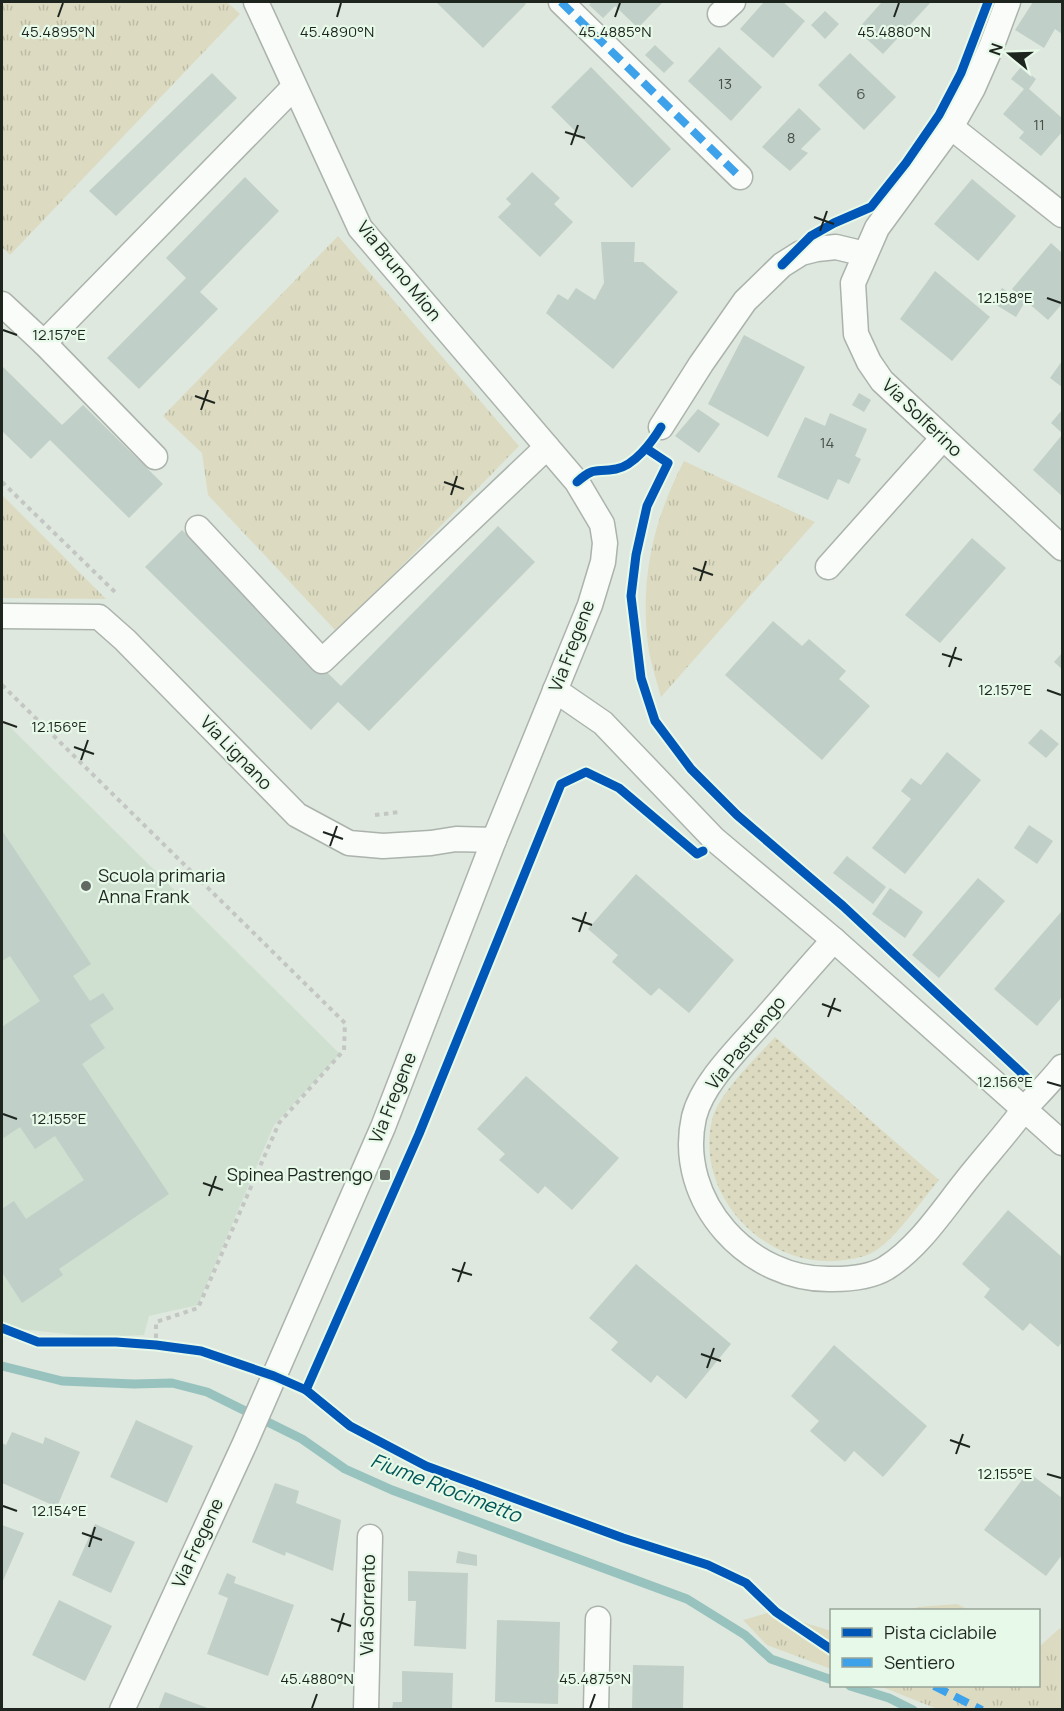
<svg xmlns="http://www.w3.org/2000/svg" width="1064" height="1711" font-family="Manrope,sans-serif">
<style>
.built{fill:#cfe0d0}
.grass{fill:url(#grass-tufts)}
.park{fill:url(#park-dots)}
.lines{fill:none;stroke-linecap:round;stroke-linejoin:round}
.stream{stroke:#97c2be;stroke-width:9}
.building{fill:#c0cfc7}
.street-casing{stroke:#abb3ac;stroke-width:27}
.path{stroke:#c3c6c3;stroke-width:4;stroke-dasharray:4.5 4.5;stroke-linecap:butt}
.street{stroke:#fafcfa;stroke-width:24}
.quiet{stroke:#3da2ea;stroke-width:8;stroke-dasharray:15 8;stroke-linecap:butt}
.cycleway-casing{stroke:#e7f9e8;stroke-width:13}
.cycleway{stroke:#0057b8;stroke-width:9}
.ticks{fill:none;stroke:#1e251f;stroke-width:2}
.poi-dot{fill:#616962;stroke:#e7f9e8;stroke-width:2}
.labels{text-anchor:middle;stroke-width:4.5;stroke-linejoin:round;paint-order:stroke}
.number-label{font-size:15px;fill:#465049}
.street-label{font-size:18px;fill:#1e251f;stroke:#e7f9e8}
.poi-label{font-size:18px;fill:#1e251f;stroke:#e7f9e8;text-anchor:start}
.water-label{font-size:20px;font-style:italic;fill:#005657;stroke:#e7f9e8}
.ticks-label{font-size:15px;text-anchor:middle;fill:#1e251f;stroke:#e7f9e8;stroke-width:4.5;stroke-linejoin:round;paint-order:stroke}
</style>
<defs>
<pattern id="grass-tufts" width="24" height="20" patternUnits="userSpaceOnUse" patternTransform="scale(1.5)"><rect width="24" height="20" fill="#dcdbc1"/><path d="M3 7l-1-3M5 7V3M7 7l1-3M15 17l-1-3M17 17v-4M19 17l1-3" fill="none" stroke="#bcbca5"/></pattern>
<pattern id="park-dots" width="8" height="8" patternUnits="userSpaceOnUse" patternTransform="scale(1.5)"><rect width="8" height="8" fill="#dcdbc1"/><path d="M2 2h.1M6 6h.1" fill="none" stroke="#bcbca5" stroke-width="1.8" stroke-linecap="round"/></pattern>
</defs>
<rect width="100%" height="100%" fill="#dee8de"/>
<path class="built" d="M2 719 340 1054 274 1125 198 1305 149 1316 144 1335 96 1337 19 1329 2 1322Z"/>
<g class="grass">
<path d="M2 2H227L240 14 10 255 2 247Z"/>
<path d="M338 236 519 446 337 632 208 495 202 453 163 416Z"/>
<path d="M684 461 815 522 661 697C657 682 652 667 649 652 639 583 652 522 684 461Z"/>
<path d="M2 495 106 599 2 598Z"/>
<path d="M957 1604 969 1610H910L918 1607Z"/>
<path d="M771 1612 831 1631V1669L767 1645 743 1620Z"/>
<path d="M1060 1628 1062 1630V1709H937L880 1686H1038L1039 1647Z"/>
</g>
<path class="park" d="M775 1037 939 1180C921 1201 897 1237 875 1251 864 1258 847 1260 835 1261 762 1265 695 1194 712 1120 718 1094 756 1058 775 1037Z"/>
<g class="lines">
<g class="stream">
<path d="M2 1366 62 1381 134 1384 172 1383 207 1392 302 1439 345 1469 392 1490 687 1599 745 1635 771 1659 832 1680"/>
<path d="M850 1686 889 1698 913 1710"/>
</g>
</g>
<g class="building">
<path d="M436 2H524L526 4 483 48Z"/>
<path d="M592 2H663L638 28 615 6 603 18 589 5Z"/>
<path d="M764 2H783L805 21 773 58 740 29Z"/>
<path d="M882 2H931L883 54 857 30Z"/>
<path d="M1033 2H1062V34L1055 29 1044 48 1015 30Z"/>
<path d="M825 11 839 24 825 39 811 25Z"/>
<path d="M655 45 674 63 664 73 645 55Z"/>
<path d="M719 47 762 87 731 121 688 81Z"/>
<path d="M850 53 896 97 864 130 818 85Z"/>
<path d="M591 67 671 149 632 188 551 107Z"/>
<path d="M1021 67 1036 79 1029 89 1062 118V132L1041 156 1019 138 1024 132 1003 114 1024 89 1011 79Z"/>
<path d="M212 73 237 98 116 216 89 191Z"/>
<path d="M799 108 821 129 801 149 808 153 790 171 762 147Z"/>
<path d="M532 172 560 198 554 204 573 222 540 257 498 217 511 204 506 199Z"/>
<path d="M245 177 279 211 200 292 218 309 139 389 107 358 186 278 166 258Z"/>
<path d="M972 179 1016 216 978 261 934 224Z"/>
<path d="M601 242H635L634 262H643L678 292 613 369 546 313 558 294 568 300 576 288 595 300 604 283Z"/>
<path d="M1051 243 1062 253V304L1048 320 1012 289Z"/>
<path d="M935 271 990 317 952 361 900 319Z"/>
<path d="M1002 288 1025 302 1016 317 993 303Z"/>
<path d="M744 335 805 367 768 437 708 404Z"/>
<path d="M1062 361V387L1050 378Z"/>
<path d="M2 366 62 425 83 405 163 484 129 518 50 440 31 459 2 431Z"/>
<path d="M859 393 871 400 864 412 852 405Z"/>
<path d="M698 409 720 424 699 453 675 436Z"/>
<path d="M1062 410V433L1051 423Z"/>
<path d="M830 413 867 429 855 456 861 459 849 484 838 479 828 500 777 477 805 417 825 426Z"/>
<path d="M1062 435V496L1033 470Z"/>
<path d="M498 526 535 562 369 731 338 702 311 730 145 567 182 530 341 686Z"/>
<path d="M972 538 1006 568 940 643 905 615Z"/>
<path d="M773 621 802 646 809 639 846 671 839 679 870 706 822 760 725 675Z"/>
<path d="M1062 653V669L1054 662Z"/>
<path d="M1041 729 1059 744 1046 758 1028 743Z"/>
<path d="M947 752 981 780 905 874 872 848 911 799 901 791 911 778 921 785Z"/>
<path d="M1029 825 1053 841 1037 864 1014 848Z"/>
<path d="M3 832 91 964 73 976 90 1001 103 993 114 1009 90 1025 105 1048 82 1064 169 1194 59 1269 63 1275 22 1303 2 1272V1209L14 1201 26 1219 84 1180 55 1136 35 1149 20 1127 2 1139V1027L40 1001 10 956 2 961V833Z"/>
<path d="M847 856 886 887 873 904 833 873Z"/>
<path d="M636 874 734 960 689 1013 659 988 651 996 612 962 618 955 588 929Z"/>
<path d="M978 878 1005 901 939 978 912 955Z"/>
<path d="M890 888 923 912 905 938 872 914Z"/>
<path d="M1062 911V997L1037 1026 994 989Z"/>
<path d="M526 1076 619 1158 572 1210 545 1186 538 1194 499 1160 505 1154 477 1129Z"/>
<path d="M1008 1210 1062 1257V1342L1058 1347 1030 1323 1023 1331 984 1297 990 1289 962 1264Z"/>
<path d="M636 1264 731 1344 686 1399 657 1375 651 1383 611 1350 618 1342 589 1318Z"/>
<path d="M834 1345 927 1426 883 1477 854 1451 845 1462 810 1431 819 1421 791 1396Z"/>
<path d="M136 1420 193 1446 167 1503 110 1477Z"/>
<path d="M12 1432 43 1444 45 1437 80 1452 57 1507 2 1483V1443L6 1445Z"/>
<path d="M1028 1472 1062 1498V1555L1046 1576 984 1530Z"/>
<path d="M275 1483 299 1491 296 1503 341 1520 333 1571 286 1552 285 1556 252 1542Z"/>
<path d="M95 1524 135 1542 111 1593 72 1575Z"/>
<path d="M2 1525 24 1533 2 1583Z"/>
<path d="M458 1551 477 1555V1566L456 1563Z"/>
<path d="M408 1571 468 1573 466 1649 414 1646 416 1601H408Z"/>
<path d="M227 1573 236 1577 234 1583 294 1605 268 1676 207 1654 228 1598 218 1594Z"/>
<path d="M59 1600 112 1626 85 1681 32 1655Z"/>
<path d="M497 1620 560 1622 558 1704 495 1702Z"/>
<path d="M633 1665 684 1666 683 1710H632Z"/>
<path d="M402 1671 453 1673 452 1710H392L393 1702H402Z"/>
<path d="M165 1692 210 1709V1710H158Z"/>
</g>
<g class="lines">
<defs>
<g id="street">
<path d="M561 2 740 177"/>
<path d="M1008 2 992 45 973 88 951 127 877 228 853 283 856 334 869 362 882 381 1062 548"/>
<path d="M720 14 733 2"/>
<path d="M951 127 1062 215"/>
<path d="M2 304 44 343 294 87"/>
<path d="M44 343 155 457"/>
<path d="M661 427 701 364 745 301 782 265 801 253 817 249 836 247 865 254"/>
<path d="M198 528 322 661 547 447"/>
<path d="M828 567 943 438"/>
<path d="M2 616 99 617 125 640 297 815 349 843 383 846 431 843 456 839 494 840"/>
<path d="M555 690 603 723 714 839 834 940 1062 1143"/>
<path d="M834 940C808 968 784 997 759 1025 737 1050 702 1084 694 1117 675 1202 750 1282 833 1279 850 1279 871 1277 886 1268 919 1247 942 1211 966 1181 981 1162 997 1144 1012 1125 1017 1119 1021 1113 1026 1107 1038 1094 1051 1081 1062 1067"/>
<path d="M122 1710 245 1443 383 1127 494 840 590 605 603 562 605 543 602 524 577 482 360 228 256 2"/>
<path d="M366 1710 370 1537"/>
<path d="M596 1710 598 1619"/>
</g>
</defs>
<use href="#street" class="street-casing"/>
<g class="path">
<path d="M2 482 115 592"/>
<path d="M2 685 345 1023 344 1050 279 1123 198 1308 156 1322V1345"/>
<path d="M375 815 400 812"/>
</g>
<use href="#street" class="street"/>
<g class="quiet">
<path d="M561 2 740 177"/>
<path d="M934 1686 982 1710"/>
</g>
<defs>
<g id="cycleway">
<path d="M782 265 811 236 834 223 871 207 906 163 939 115 961 73 988 2"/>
<path d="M647 449 668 463 647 506 636 555 631 596 641 678 655 721 691 769 737 815 843 906 1028 1079"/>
<path d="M577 482C595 466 595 473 616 469 634 466 652 442 661 427"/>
<path d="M2 1328 38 1342H116L156 1345 201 1351 274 1376 306 1390 350 1426 426 1466 623 1538 708 1565 746 1583 776 1612 832 1650"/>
<path d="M306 1390 419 1134 561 784 586 772 619 788 697 854 703 851"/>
</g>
</defs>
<use href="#cycleway" class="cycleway-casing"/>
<use href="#cycleway" class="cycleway"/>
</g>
<path class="ticks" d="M58 17 63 3M337 17 341 3M615 17 620 3M894 17 899 3M565 132 585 138M571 145 578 125M814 217 834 224M820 231 827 211M1047 298 1061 303M3 330 17 335M195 396 215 403M201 410 208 390M444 482 464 489M451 495 457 476M693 568 713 575M700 581 706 561M942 654 962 660M949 667 956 647M1047 690 1061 695M3 722 17 727M74 747 94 754M81 760 88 740M323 832 343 839M330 846 337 826M572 918 592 925M579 932 586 912M822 1004 841 1011M828 1017 835 998M1047 1082 1061 1086M3 1114 17 1119M203 1183 223 1190M209 1196 216 1176M452 1269 472 1275M458 1282 465 1262M701 1354 721 1361M707 1368 714 1348M950 1440 970 1447M956 1454 963 1434M1047 1474 1061 1478M3 1506 17 1511M82 1533 102 1540M89 1547 95 1527M331 1619 351 1626M338 1632 344 1613M312 1708 317 1694M590 1708 595 1694"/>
<g class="poi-dot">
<circle cx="86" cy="886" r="6"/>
<rect x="379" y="1169" width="12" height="12" rx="3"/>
</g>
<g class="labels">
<g class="number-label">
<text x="725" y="89">13</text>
<text x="861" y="99">6</text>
<text x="1039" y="130">11</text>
<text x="791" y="143">8</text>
<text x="827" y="448">14</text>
</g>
<g class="street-label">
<text transform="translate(399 271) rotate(51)" y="6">Via Bruno Mion</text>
<text transform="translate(922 418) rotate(44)" y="6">Via Solferino</text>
<text transform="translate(572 646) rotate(-69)" y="6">Via Fregene</text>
<text transform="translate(236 753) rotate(46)" y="6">Via Lignano</text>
<text transform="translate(746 1043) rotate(-51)" y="6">Via Pastrengo</text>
<text transform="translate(393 1098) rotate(-68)" y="6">Via Fregene</text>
<text transform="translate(198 1543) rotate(-65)" y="6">Via Fregene</text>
<text transform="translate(368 1605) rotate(-89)" y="6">Via Sorrento</text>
</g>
<g class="poi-label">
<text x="98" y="882">Scuola primaria<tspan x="98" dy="21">Anna Frank</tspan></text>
<text x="373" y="1181" text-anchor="end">Spinea Pastrengo</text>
</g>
<g class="water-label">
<text transform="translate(446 1488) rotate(21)" y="7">Fiume Riocimetto</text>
</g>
</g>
<g class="ticks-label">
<text x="58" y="37">45.4895°N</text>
<text x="337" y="37">45.4890°N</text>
<text x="615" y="37">45.4885°N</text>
<text x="894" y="37">45.4880°N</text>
<text x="1005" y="303">12.158°E</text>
<text x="59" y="340">12.157°E</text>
<text x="1005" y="695">12.157°E</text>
<text x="59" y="732">12.156°E</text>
<text x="1005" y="1087">12.156°E</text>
<text x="59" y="1124">12.155°E</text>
<text x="1005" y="1479">12.155°E</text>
<text x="59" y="1516">12.154°E</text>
<text x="317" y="1684">45.4880°N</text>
<text x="595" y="1684">45.4875°N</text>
</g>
<rect width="1064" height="1711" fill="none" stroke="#1e251f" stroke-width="6"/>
<rect x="830" y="1609" width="210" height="78" fill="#e7f9e8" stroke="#97a498" stroke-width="1.5"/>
<rect x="842" y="1628" width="30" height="9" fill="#0057b8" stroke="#97a498" stroke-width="1.5"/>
<text x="884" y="1639" font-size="18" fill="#1e251f">Pista ciclabile</text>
<rect x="842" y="1658" width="30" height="9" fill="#3da2ea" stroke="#97a498" stroke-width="1.5"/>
<text x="884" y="1669" font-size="18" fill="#1e251f">Sentiero</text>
<g transform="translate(1010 54) rotate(289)" stroke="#e7f9e8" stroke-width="4.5" paint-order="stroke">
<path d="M0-4.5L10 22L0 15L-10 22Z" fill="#1e251f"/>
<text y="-9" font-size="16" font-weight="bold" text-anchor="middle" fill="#1e251f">N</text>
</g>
</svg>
